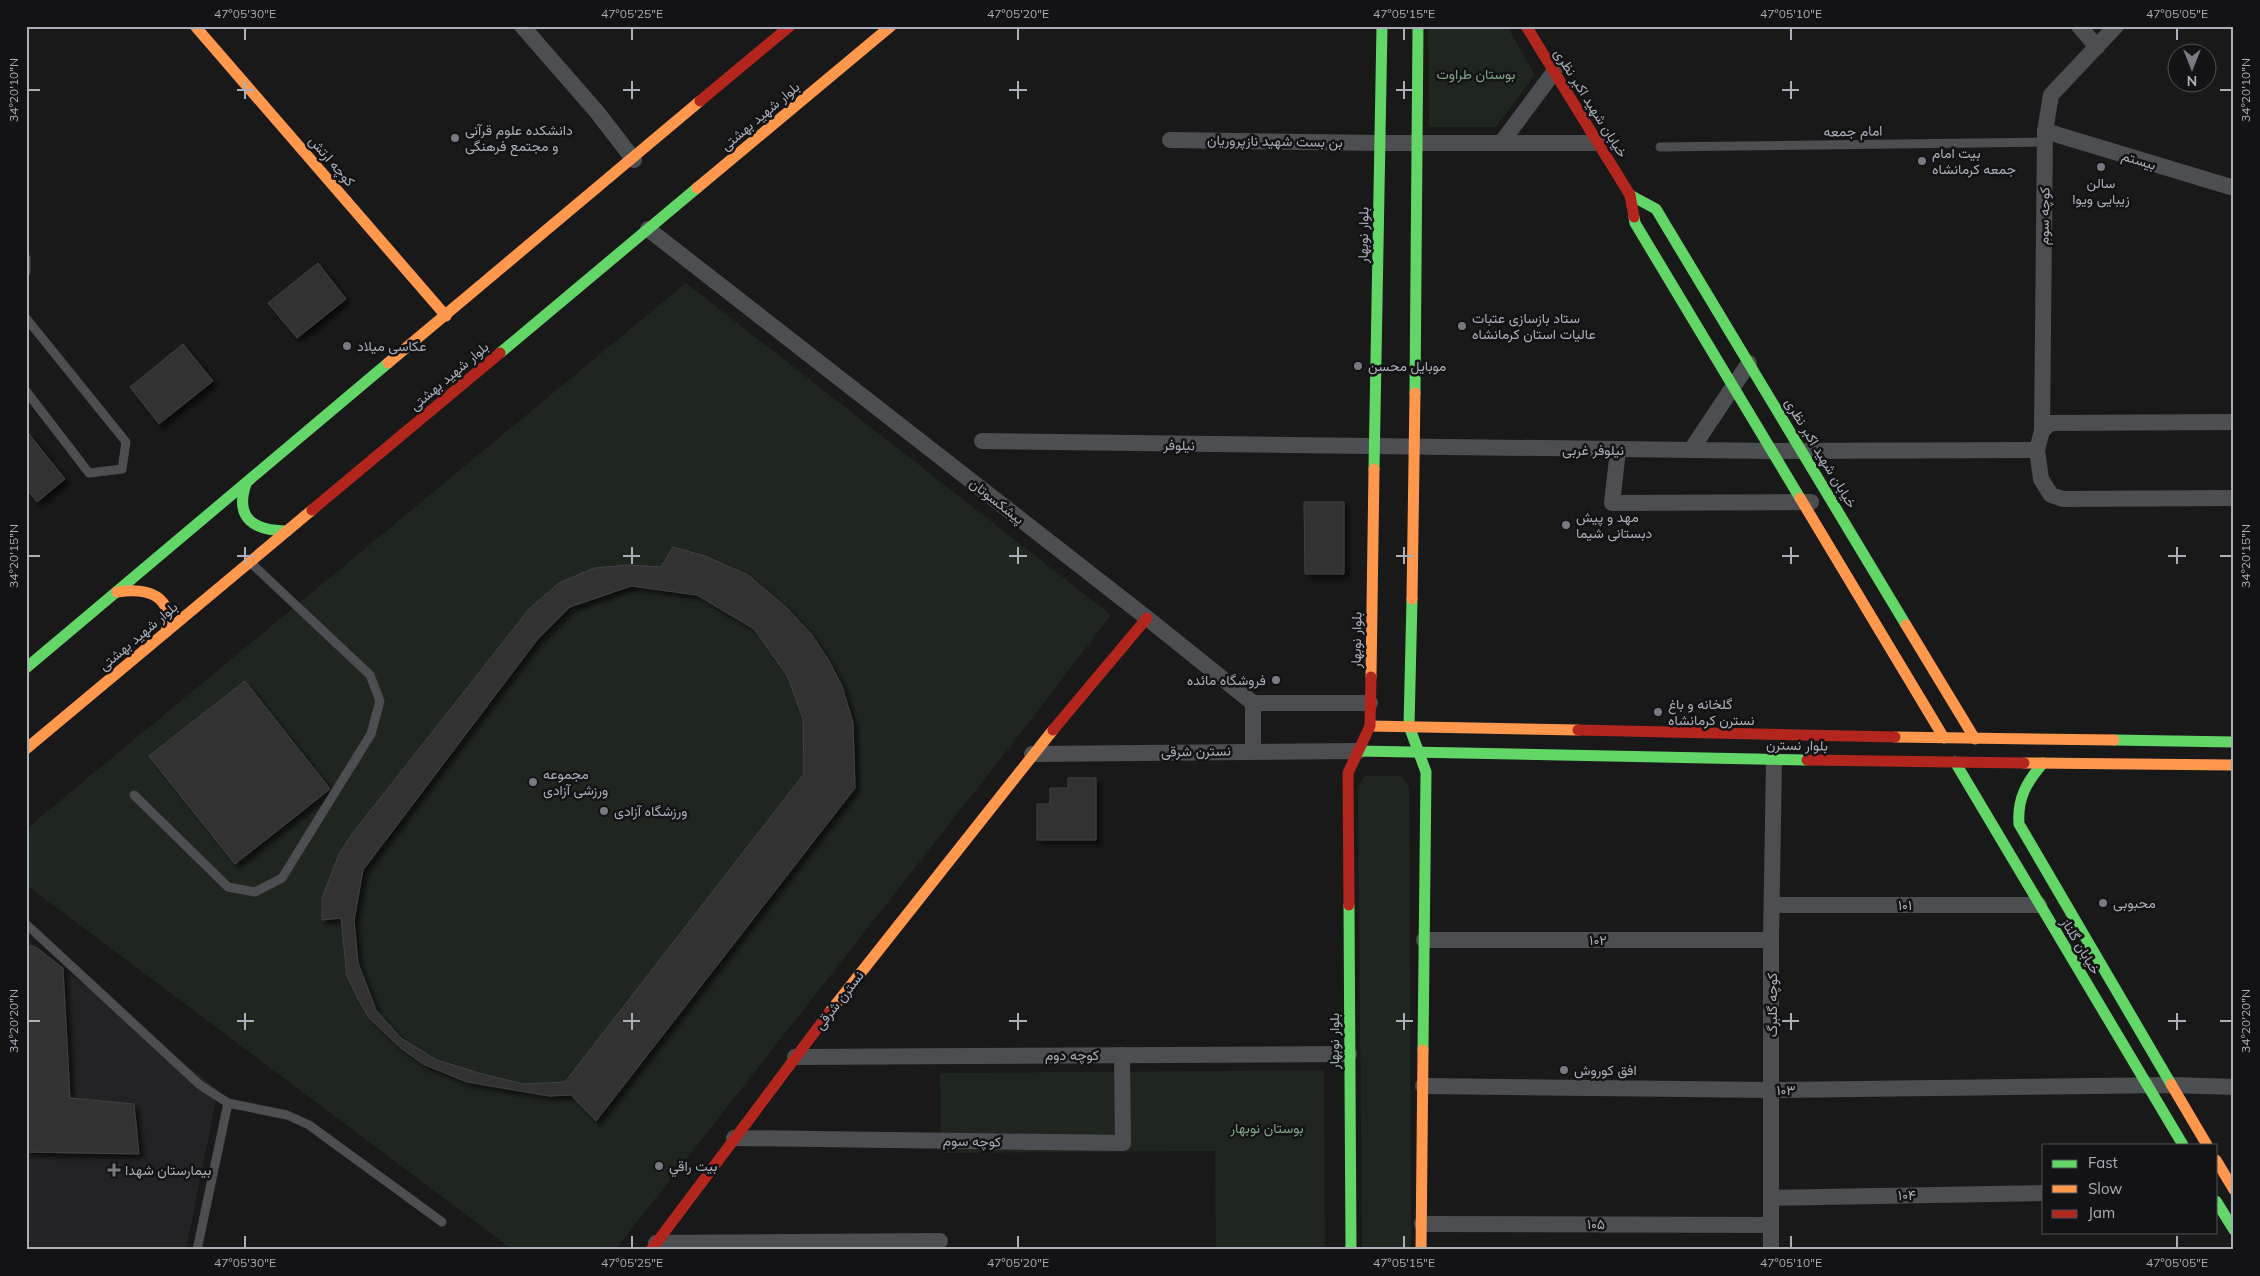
<svg xmlns="http://www.w3.org/2000/svg" width="2260" height="1276" font-family="Mulish,Vazirmatn,sans-serif">
<style>
.built{fill:#232325}
.green{fill:#1f2620}
.building{fill:#313131;stroke:#414245;fill-rule:evenodd;filter:url(#shadow)}
.lines{fill:none;stroke-linecap:round;stroke-linejoin:round}
.lane{stroke:#4d4e52;stroke-width:9}
.street{stroke:#4d4e52;stroke-width:16}
.fast{stroke:#63d668;stroke-width:11}
.slow{stroke:#ff974d;stroke-width:11}
.jam{stroke:#b3261e;stroke-width:11}
.ticks{fill:none;stroke:#aaafba;stroke-width:2}
.poi-dot{fill:#777a82;stroke:#131315;stroke-width:2}
.labels{text-anchor:middle;stroke-width:5;stroke-linejoin:round;paint-order:stroke}
.park-label{font-size:14px;fill:#81a585;stroke:#131315}
.street-label{font-size:14px;fill:#aaafba;stroke:#131315}
.poi-label{font-size:14px;fill:#aaafba;stroke:#131315;text-anchor:start}
.neatline{fill:none;stroke:#aaafba;stroke-width:2}
.ticks-label{font-size:12px;text-anchor:middle;fill:#aaafba}
</style>
<defs>
<filter id="shadow"><feDropShadow dx="4.5" dy="4.5" stdDeviation="2.5" flood-color="#0009"/></filter>
</defs>
<rect width="100%" height="100%" fill="#191919"/>
<path class="built" d="M26 939 218 1090 186 1250H26Z"/>
<g class="green">
<path d="M1428 26H1507L1535 75 1496 127H1429Z"/>
<path d="M686 283 1111 615 1019 735 615 1250H513L26 885V829Z"/>
<path d="M1365 776H1401L1409 787 1411 1250H1362L1358 787Z"/>
<path d="M1324 1070 1325 1250H1216L1215 1151 941 1153 940 1073Z"/>
</g>
<g class="building">
<path d="M318 263 346 299 297 338 268 303Z"/>
<path d="M183 344 213 381 159 424 130 387Z"/>
<path d="M29 434 65 479 37 502 26 488V436Z"/>
<path d="M1304 502H1344V574H1305Z"/>
<path d="M673 547 705 556 748 575 786 607 812 635 829 661 842 686 853 723 855 788 596 1121 571 1095 549 1096 467 1082 423 1064 402 1049 369 1018 357 997 347 976 341 918 322 920V898L339 854 352 834 530 608 559 583 594 568 629 565 661 567ZM631 586 697 595 754 629 788 677 803 719 804 774 565 1082 524 1084 482 1074 437 1060 401 1038 376 1010 358 963 354 920 363 870 537 640 570 607Z"/>
<path d="M245 681 330 789 235 864 149 756Z"/>
<path d="M1068 778H1096V840H1037V804H1050V788H1068Z"/>
<path d="M26 946 36 947 63 968 70 1098 134 1104 139 1154 26 1152Z"/>
</g>
<g class="lines">
<g class="lane">
<path d="M1660 147 2045 142"/>
<path d="M26 258V272"/>
<path d="M26 318 126 442 122 469 89 473 26 391"/>
<path d="M134 795 228 887 255 892 282 878 371 734 380 701 370 675 252 564"/>
<path d="M26 924 200 1085 228 1103 287 1115 309 1125 442 1222"/>
<path d="M197 1250 228 1103"/>
</g>
<g class="street">
<path d="M522 26 597 112 634 160"/>
<path d="M2079 26 2097 47"/>
<path d="M2045 131 2234 188"/>
<path d="M1170 140 1379 143H1598"/>
<path d="M1501 143 1554 72"/>
<path d="M648 229 1147 618 1253 703H1370"/>
<path d="M2234 422 2050 423 2042 431 2037 450 2041 479 2051 495 2063 499 2234 498"/>
<path d="M2042 431 2045 131 2051 95 2116 26"/>
<path d="M982 441 1771 451 2037 450"/>
<path d="M1618 450 1612 503 1811 502"/>
<path d="M1691 450 1749 363"/>
<path d="M1253 703V750"/>
<path d="M1032 754 1359 751"/>
<path d="M1772 905H2039"/>
<path d="M1424 940H1771"/>
<path d="M795 1057 1349 1054"/>
<path d="M1423 1086 1772 1090 2172 1085 2234 1087"/>
<path d="M734 1138 1123 1143 1122 1055"/>
<path d="M1771 1198 2044 1193"/>
<path d="M1422 1224 1771 1225"/>
<path d="M656 1243 940 1241"/>
<path d="M1771 1250V940L1774 760"/>
</g>
<g class="fast">
<path d="M1630 195 1656 209 1906 625"/>
<path d="M1634 217 1635 223 1800 498"/>
<path d="M500 353 697 188"/>
<path d="M1415 393 1418 26"/>
<path d="M1374 469 1382 26"/>
<path d="M246 484C234 519 255 531 287 531"/>
<path d="M1412 599 1409 726 1426 772 1423 1050"/>
<path d="M26 668 388 363"/>
<path d="M2114 740 2234 742"/>
<path d="M1359 751 1807 760"/>
<path d="M1955 762 2183 1145"/>
<path d="M2043 763C2027 782 2017 798 2019 824L2171 1084"/>
<path d="M1349 905 1351 1250"/>
<path d="M2216 1201 2234 1230"/>
</g>
<g class="slow">
<path d="M195 26 446 316"/>
<path d="M697 188 891 26"/>
<path d="M388 363 700 101"/>
<path d="M1800 498 1944 738"/>
<path d="M117 592C148 587 175 596 166 632"/>
<path d="M1412 599 1415 393"/>
<path d="M1906 625 1975 739"/>
<path d="M1371 677 1374 469"/>
<path d="M1370 726 1578 730"/>
<path d="M1895 737 2114 740"/>
<path d="M26 749 312 510"/>
<path d="M2024 763 2234 765"/>
<path d="M829 1013 1053 730"/>
<path d="M2171 1084 2207 1145"/>
<path d="M2216 1160 2234 1190"/>
<path d="M1421 1250 1423 1050"/>
</g>
<g class="jam">
<path d="M1526 26 1630 195 1634 217"/>
<path d="M700 101 790 26"/>
<path d="M312 510 500 353"/>
<path d="M1053 730 1147 618"/>
<path d="M1578 730 1895 737"/>
<path d="M1807 760 2024 763"/>
<path d="M1349 905 1348 773 1370 726 1371 677"/>
<path d="M651 1250 829 1013"/>
</g>
</g>
<path class="ticks" d="M245 28V40M632 28V40M1018 28V40M1404 28V40M1791 28V40M2177 28V40M245 81V99M632 81V99M1018 81V99M1404 81V99M1791 81V99M28 90H40M237 90H254M623 90H640M1009 90H1027M1396 90H1413M1782 90H1799M2220 90H2232M245 547V564M632 547V564M1018 547V564M1404 547V564M1791 547V564M2177 547V564M28 556H40M237 556H254M623 556H640M1009 556H1027M1396 556H1413M1782 556H1799M2168 556H2186M2220 556H2232M245 1013V1030M632 1013V1030M1018 1013V1030M1404 1013V1030M1791 1013V1030M2177 1013V1030M28 1021H40M237 1021H254M623 1021H640M1009 1021H1027M1396 1021H1413M1782 1021H1799M2168 1021H2186M2220 1021H2232M245 1236V1248M632 1236V1248M1018 1236V1248M1404 1236V1248M1791 1236V1248M2177 1236V1248"/>
<g class="poi-dot">
<circle cx="455" cy="138" r="5"/>
<circle cx="1922" cy="161" r="5"/>
<circle cx="2101" cy="167" r="5"/>
<circle cx="1462" cy="326" r="5"/>
<circle cx="347" cy="346" r="5"/>
<circle cx="1358" cy="366" r="5"/>
<circle cx="1566" cy="525" r="5"/>
<circle cx="1276" cy="680" r="5"/>
<circle cx="1658" cy="712" r="5"/>
<circle cx="533" cy="782" r="5"/>
<circle cx="604" cy="811" r="5"/>
<circle cx="2103" cy="903" r="5"/>
<circle cx="1564" cy="1070" r="5"/>
<circle cx="659" cy="1166" r="5"/>
<path d="M111.5 1162.5h5v5h5v5h-5v5h-5v-5h-5v-5h5z"/>
</g>
<g class="labels">
<g class="park-label">
<text x="1476" y="79">بوستان طراوت</text>
<text x="1267" y="1133">بوستان نوبهار</text>
</g>
<g class="street-label">
<text transform="translate(1591 103) rotate(58)" y="5">خیابان شهید اکبر نظری</text>
<text transform="translate(760 116) rotate(-40)" y="5">بلوار شهید بهشتی</text>
<text transform="translate(1853 131) rotate(-1)" y="5">امام جمعه</text>
<text transform="translate(1275 141) rotate(1)" y="5">بن بست شهید نازپروریان</text>
<text transform="translate(2139 160) rotate(17)" y="5">بیستم</text>
<text transform="translate(332 161) rotate(49)" y="5">کوچه ارتش</text>
<text transform="translate(2044 216) rotate(-89)" y="5">کوچه سوم</text>
<text transform="translate(1363 235) rotate(-89)" y="5">بلوار نوبهار</text>
<text transform="translate(449 376) rotate(-40)" y="5">بلوار شهید بهشتی</text>
<text transform="translate(1179 445) rotate(1)" y="5">نیلوفر</text>
<text x="1593" y="455">نیلوفر غربی</text>
<text transform="translate(1821 453) rotate(59)" y="5">خیابان شهید اکبر نظری</text>
<text transform="translate(997 501) rotate(38)" y="5">پیشکسوتان</text>
<text transform="translate(138 636) rotate(-40)" y="5">بلوار شهید بهشتی</text>
<text transform="translate(1356 640) rotate(-89)" y="5">بلوار نوبهار</text>
<text transform="translate(1797 745) rotate(1)" y="5">بلوار نسترن</text>
<text transform="translate(1196 751) rotate(-1)" y="5">نسترن شرقی</text>
<text x="1905" y="910">۱۰۱</text>
<text x="1598" y="945">۱۰۲</text>
<text transform="translate(2081 946) rotate(59)" y="5">خیابان گلناز</text>
<text transform="translate(839 1000) rotate(-52)" y="5">نسترن شرقی</text>
<text transform="translate(1772 1005) rotate(-90)" y="5">کوچه گلبرگ</text>
<text transform="translate(1334 1041) rotate(-90)" y="5">بلوار نوبهار</text>
<text x="1072" y="1060">کوچه دوم</text>
<text x="1786" y="1095">۱۰۳</text>
<text transform="translate(972 1141) rotate(1)" y="5">کوچه سوم</text>
<text transform="translate(1907 1195) rotate(-1)" y="5">۱۰۴</text>
<text x="1596" y="1229">۱۰۵</text>
</g>
<g class="poi-label">
<text x="465" y="135">دانشکده علوم قرآنی<tspan x="465" dy="16">و مجتمع فرهنگی</tspan></text>
<text x="1932" y="158">بیت امام<tspan x="1932" dy="16">جمعه کرمانشاه</tspan></text>
<text x="2101" y="188" text-anchor="middle">سالن<tspan x="2101" dy="16">زیبایی ویوا</tspan></text>
<text x="1472" y="323">ستاد بازسازی عتبات<tspan x="1472" dy="16">عالیات استان کرمانشاه</tspan></text>
<text x="357" y="351">عکاسی میلاد</text>
<text x="1368" y="371">موبایل محسن</text>
<text x="1576" y="522">مهد و پیش<tspan x="1576" dy="16">دبستانی شیما</tspan></text>
<text x="1266" y="685" text-anchor="end">فروشگاه مائده</text>
<text x="1668" y="709">گلخانه و باغ<tspan x="1668" dy="16">نسترن کرمانشاه</tspan></text>
<text x="543" y="779">مجموعه<tspan x="543" dy="16">ورزشی آزادی</tspan></text>
<text x="614" y="816">ورزشگاه آزادی</text>
<text x="2113" y="908">محبوبی</text>
<text x="1574" y="1075">افق کوروش</text>
<text x="669" y="1171">بيت راقي</text>
<text x="125" y="1175">بیمارستان شهدا</text>
</g>
</g>
<rect width="2260" height="1276" fill="none" stroke="#131315" stroke-width="55"/>
<rect x="2042" y="1144" width="175" height="90" fill="#131315" stroke="#4f5157"/>
<rect x="2052" y="1160" width="25" height="8" fill="#63d668" stroke="#4f5157"/>
<text x="2088" y="1168" font-size="15" fill="#aaafba">Fast</text>
<rect x="2052" y="1185" width="25" height="8" fill="#ff974d" stroke="#4f5157"/>
<text x="2088" y="1194" font-size="15" fill="#aaafba">Slow</text>
<rect x="2052" y="1210" width="25" height="8" fill="#b3261e" stroke="#4f5157"/>
<text x="2088" y="1218" font-size="15" fill="#aaafba">Jam</text>
<g transform="translate(2192 68) rotate(180)"><circle r="24" fill="#131315" stroke="#4f5157"/>
<path d="M0-4L9 19L0 12L-9 19Z" fill="#777a82"/>
<text y="-8" font-size="14" font-weight="bold" text-anchor="middle" fill="#aaafba">N</text>
</g>
<rect x="28" y="28" width="2204" height="1220" class="neatline"/>
<g class="ticks-label">
<text x="245" y="18">47°05'30"E</text>
<text x="632" y="18">47°05'25"E</text>
<text x="1018" y="18">47°05'20"E</text>
<text x="1404" y="18">47°05'15"E</text>
<text x="1791" y="18">47°05'10"E</text>
<text x="2177" y="18">47°05'05"E</text>
<text transform="translate(2246 90) rotate(-90)" y="4">34°20'10"N</text>
<text transform="translate(14 90) rotate(-90)" y="4">34°20'10"N</text>
<text transform="translate(2246 556) rotate(-90)" y="4">34°20'15"N</text>
<text transform="translate(14 556) rotate(-90)" y="4">34°20'15"N</text>
<text transform="translate(2246 1021) rotate(-90)" y="4">34°20'20"N</text>
<text transform="translate(14 1021) rotate(-90)" y="4">34°20'20"N</text>
<text x="245" y="1267">47°05'30"E</text>
<text x="632" y="1267">47°05'25"E</text>
<text x="1018" y="1267">47°05'20"E</text>
<text x="1404" y="1267">47°05'15"E</text>
<text x="1791" y="1267">47°05'10"E</text>
<text x="2177" y="1267">47°05'05"E</text>
</g>
</svg>
